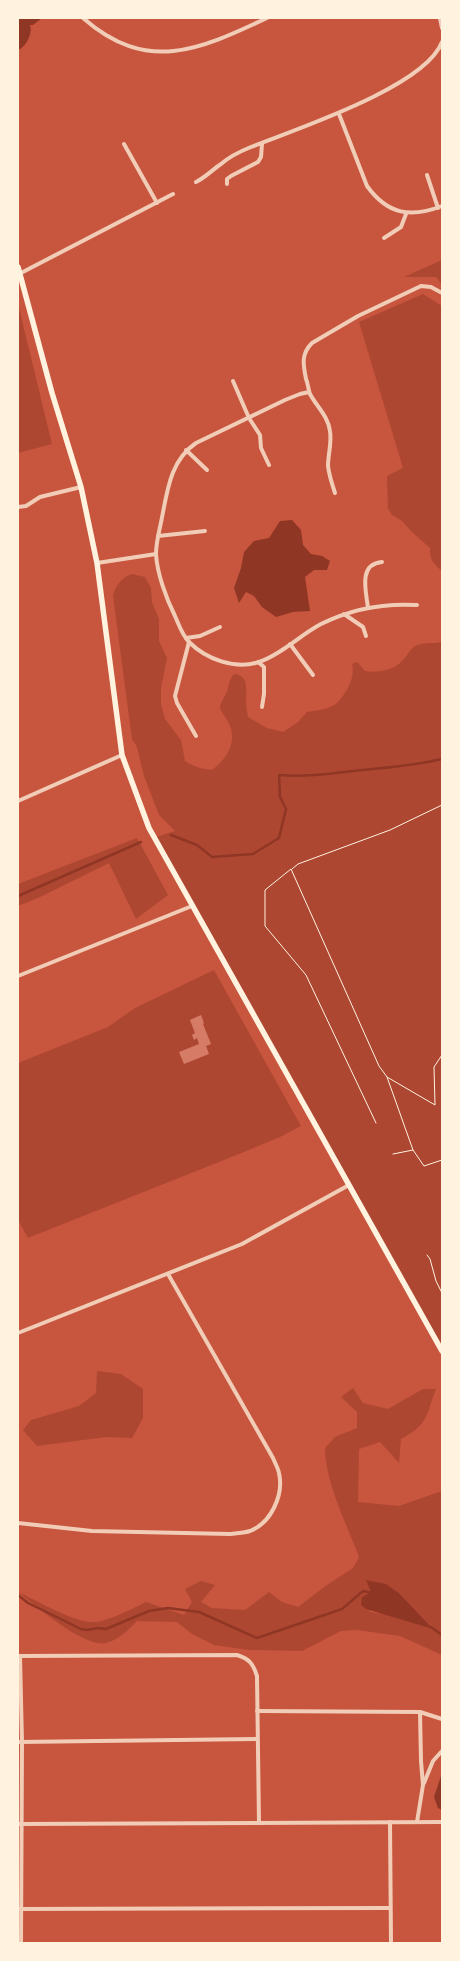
<svg xmlns="http://www.w3.org/2000/svg" width="460" height="1961" font-family="Jost,sans-serif">
<style>
.green{fill:#ae4732;fill-rule:evenodd}
.water{fill:#8f3625}
.lines{fill:none;stroke-linecap:round;stroke-linejoin:round}
.stream{stroke:#8f3625;stroke-width:2.5}
.building{fill:#d67c66}
.path{stroke:#fff3e0;stroke-width:1}
.minor{stroke:#f1ccb7;stroke-width:4}
.primary{stroke:#fff3e0;stroke-width:5.5}
</style>
<rect width="100%" height="100%" fill="#c8553d"/>
<g class="green">
<path d="M442 260V285L436 277H404Z"/>
<path d="M423 294 442 306V571C434 564 429 559 430 548L412 532 402 521 392 515 388 509 387 476 403 468 359 322Z"/>
<path d="M18 304 52 444 18 453Z"/>
<path d="M132 574 145 577 151 588 152 602 159 619V641L167 658 161 688V704L165 719 181 740 185 761C193 767 203 769 212 770 228 758 239 739 227 720 225 716 220 711 220 706 221 702 225 696 227 692 229 685 229 680 234 674 249 675 246 690 246 700 246 706 247 712 248 717L267 728 283 732 298 722 307 712C315 711 330 709 337 703 346 694 356 677 352 664L357 662 365 671C377 673 393 671 402 661 407 657 409 650 415 646 422 642 434 644 442 642V1351L153 838 175 831 159 815 144 776 137 747 132 739 113 596C115 586 122 577 132 574Z"/>
<path d="M137 838 168 895 136 919 109 863 38 898 18 906V884Z"/>
<path d="M214 970 301 1126 280 1137 239 1154 28 1238 18 1220V1063L108 1027 135 1008Z"/>
<path d="M97 1371 121 1374 143 1389V1418L132 1438 106 1437 37 1446 23 1430 31 1420 79 1406 96 1393Z"/>
<path d="M353 1388 363 1403 388 1409 423 1389H436C425 1417 429 1424 401 1439L399 1463 380 1442 359 1449 358 1502 399 1506 442 1491V1655L400 1636 357 1630 341 1631 302 1651 249 1650 214 1645 192 1634 177 1622 137 1621C128 1630 119 1640 106 1643 84 1648 35 1605 18 1592 36 1600 73 1622 92 1622 105 1623 134 1608 146 1602L184 1615 192 1602 185 1589 201 1581 215 1585 201 1602 212 1608 245 1610 269 1592 282 1602 298 1607 324 1587 353 1568 359 1557C347 1525 325 1482 325 1448L335 1437 357 1428V1412L341 1397ZM367 1581 386 1584 399 1593 432 1628 391 1615 370 1612 362 1597 371 1592Z"/>
</g>
<g class="water">
<path d="M18 18H42L33 25H30C33 33 26 47 18 50Z"/>
<path d="M292 520 301 530 303 545 311 554 322 556 330 561 327 570H314L305 577 310 611 293 612 276 617 262 607 254 596 246 592 239 603 234 588 241 568 244 552 254 541 269 538 280 521Z"/>
<path d="M366 1580 386 1584 399 1593 433 1629 366 1609 361 1605 362 1597 371 1592Z"/>
<path d="M442 1773V1810L438 1808 434 1797Z"/>
</g>
<g class="lines">
<g class="stream">
<path d="M171 835 197 845 212 857 253 854 279 838 286 809 280 797 279 775C304 777 328 774 353 771 383 768 413 766 442 759"/>
<path d="M18 896 141 842"/>
<path d="M18 1595 28 1603 81 1629 87 1630 98 1628 106 1629 149 1611 168 1608 199 1612 257 1638 342 1609 363 1591 373 1593"/>
<path d="M431 1627 442 1635"/>
</g>
</g>
<path class="building" d="M201 1015 204 1023 203 1024 211 1044 206 1046 209 1054 184 1064 179 1052 199 1044 197 1038 194 1040 192 1035 195 1033 190 1020Z"/>
<g class="lines">
<g class="path">
<path d="M292 869 298 864 390 830 442 805"/>
<path d="M387 1077 435 1105 434 1067 442 1055"/>
<path d="M376 1123 306 975 265 926V890L291 869 379 1066 387 1077 413 1150"/>
<path d="M393 1154 413 1150 424 1166 442 1160"/>
<path d="M427 1255 430 1259 436 1281 442 1293"/>
</g>
<g class="minor">
<path d="M83 18C147 74 199 50 267 18"/>
<path d="M440 18 442 28"/>
<path d="M339 114 367 186C388 215 411 218 442 206"/>
<path d="M124 144 157 203"/>
<path d="M427 175 438 208"/>
<path d="M196 182C206 177 212 170 221 164 229 157 241 151 251 147 296 129 425 87 442 42"/>
<path d="M227 184V179L231 176 258 162 261 157 262 144"/>
<path d="M384 238 401 227 406 214"/>
<path d="M19 274 173 194"/>
<path d="M233 381 249 418 260 435 261 448 269 465"/>
<path d="M309 392 300 394 285 400 196 443C168 462 167 496 160 527 158 536 156 545 156 554 157 573 166 598 175 616 179 625 182 635 189 642 206 659 235 670 259 662 282 654 300 635 321 624 351 609 383 603 417 605"/>
<path d="M186 450 207 470"/>
<path d="M335 493C332 484 329 475 328 466 328 454 332 443 330 431 328 416 317 407 310 394 308 389 308 383 306 379 303 364 301 354 312 343L358 316 421 286 431 287 442 293"/>
<path d="M18 507 26 506 40 497 81 487"/>
<path d="M158 536 205 531"/>
<path d="M97 563 156 554"/>
<path d="M368 608C366 591 358 564 382 562"/>
<path d="M344 614 363 627 366 636"/>
<path d="M186 638 200 636 220 627"/>
<path d="M189 642 175 696 177 703 196 736"/>
<path d="M290 644 313 675"/>
<path d="M258 662 264 667V694L262 707"/>
<path d="M18 801 122 755"/>
<path d="M18 976 192 906"/>
<path d="M18 1333 242 1244 349 1185"/>
<path d="M18 1523 92 1531 230 1534C236 1533 244 1533 250 1531 271 1523 284 1495 279 1473 278 1468 275 1463 273 1458L168 1274"/>
<path d="M18 1656 237 1655C250 1659 253 1664 257 1676L259 1823"/>
<path d="M20 1656 22 1742 21 1944"/>
<path d="M257 1711 420 1712 442 1719"/>
<path d="M18 1742 257 1739"/>
<path d="M424 1783 433 1761 442 1751"/>
<path d="M390 1822 391 1944"/>
<path d="M417 1822 423 1785 421 1761 420 1712"/>
<path d="M18 1824 442 1822"/>
<path d="M18 1909 390 1908"/>
</g>
<path class="primary" d="M18 267 52 393 81 487 97 563 122 755 149 828 442 1351"/>
</g>
<rect width="460" height="1961" fill="none" stroke="#fff3e0" stroke-width="38"/>
</svg>
